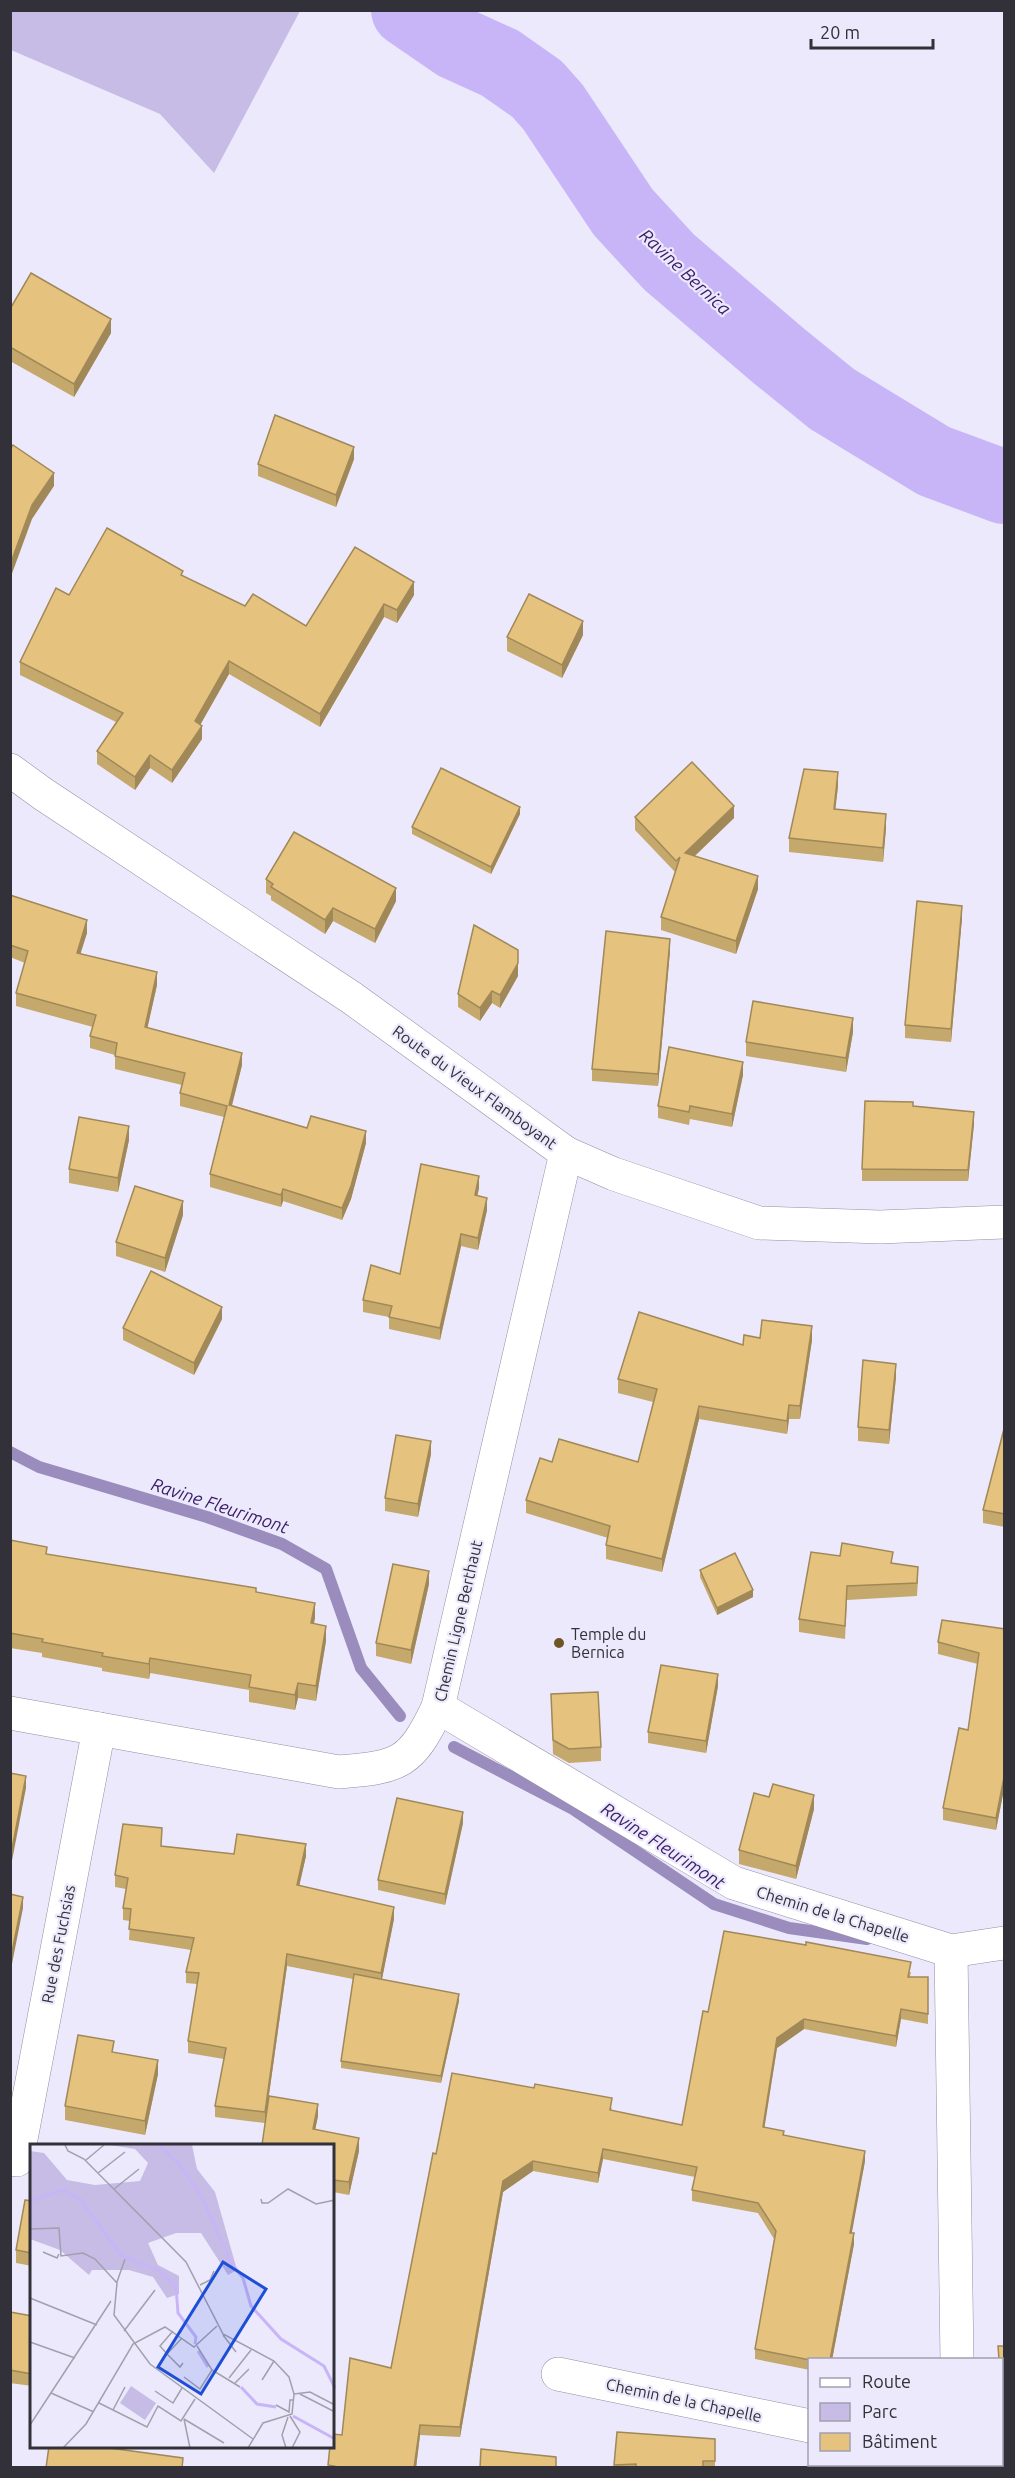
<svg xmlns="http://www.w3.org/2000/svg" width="1015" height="2478" font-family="Ubuntu,sans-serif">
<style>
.green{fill:#c6bce5}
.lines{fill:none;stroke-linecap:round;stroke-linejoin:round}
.stream{stroke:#9a8dbe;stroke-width:12}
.river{stroke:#c7b5f8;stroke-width:74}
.minor-casing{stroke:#938fa1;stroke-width:34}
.major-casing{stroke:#938fa1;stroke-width:34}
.minor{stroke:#fff;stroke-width:33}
.major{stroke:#fff;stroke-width:33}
.wall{fill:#c5a86c}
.shaded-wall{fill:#a08858}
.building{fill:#e5c37e;stroke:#a08858;stroke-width:1.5}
.poi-dot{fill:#6c5525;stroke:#ede9fc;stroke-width:2}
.labels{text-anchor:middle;stroke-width:4.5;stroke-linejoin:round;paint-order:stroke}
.street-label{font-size:16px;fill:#323038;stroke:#ede9fc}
.poi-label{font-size:16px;fill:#323038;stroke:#ede9fc;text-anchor:start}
.water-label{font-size:18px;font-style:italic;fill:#391b67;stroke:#ede9fc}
.inset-river{fill:none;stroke:#c7b5f8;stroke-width:3}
.inset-road{fill:none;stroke:#a29fae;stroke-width:1.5}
.view{fill:#1d4ed8;fill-opacity:0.15;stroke:#1d4ed8;stroke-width:3}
.inset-edge{fill:none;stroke:#323038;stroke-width:3}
</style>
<rect width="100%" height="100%" fill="#ede9fc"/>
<path class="green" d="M11 10H300V11L214 173 160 114 11 50Z"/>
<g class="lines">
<g class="stream">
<path d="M10 1452 39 1467 207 1517 282 1544 326 1569 361 1668 400 1716"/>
<path d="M454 1747 573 1809 714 1904 789 1928 867 1939"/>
</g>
<path class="river" d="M408 10 456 43 500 63 537 89 553 107 623 212 669 262 779 356 832 399 934 461 1004 487"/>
<defs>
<g id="minor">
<path d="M438 1707 734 1883 951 1951 1004 1943"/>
<path d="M10 1713 339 1772C400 1767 411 1764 438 1707L566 1153"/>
<path d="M951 1951 957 2360"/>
<path d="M10 2159 17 2160 99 1729"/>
<path d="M558 2374 810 2426"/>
</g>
<path id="major" d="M10 770 43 794 352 998 566 1153 614 1174 759 1223 880 1227 1004 1222"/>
</defs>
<use href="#minor" class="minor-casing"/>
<use href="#major" class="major-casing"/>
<use href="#minor" class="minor"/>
<use href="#major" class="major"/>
</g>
<g class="wall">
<path d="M10 309 111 333 74 397 10 361Z"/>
<path d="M354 459 336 507 258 476V464Z"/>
<path d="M183 576 245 606 306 626 414 595 397 623 384 617 320 727 229 674 200 725 202 739 172 783 150 768 135 790 97 764V751L116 722 20 675V662L69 595Z"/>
<path d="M583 635 562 678 507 651V637Z"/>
<path d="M838 786 835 809 886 828 883 862 789 852V838Z"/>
<path d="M520 814 491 874 412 834V827Z"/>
<path d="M635 817 734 818 695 856 758 889 736 954 661 930V917L675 872 635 830Z"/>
<path d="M266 879 396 901 375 943 333 921 325 934 271 900V896L266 893Z"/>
<path d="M10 895 87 933 80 953 157 985 147 1028 242 1065 232 1105 307 1128 366 1143 351 1199 342 1220 283 1201 281 1207 210 1187V1174L224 1117 180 1106V1093L182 1085 115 1069V1055L90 1048V1036L93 1027 16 1006V993L25 963 10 957Z"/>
<path d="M962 918 951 1042 905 1038V1025Z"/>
<path d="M670 951 658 1086 592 1081V1069Z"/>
<path d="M518 976 500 1008 492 1003 480 1021 458 1007V994Z"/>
<path d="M853 1032 846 1072 746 1056V1042Z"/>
<path d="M743 1075 732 1127 690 1119 689 1125 658 1118V1106Z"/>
<path d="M913 1106 974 1124 968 1181H862V1169Z"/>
<path d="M129 1140 118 1192 69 1183V1169Z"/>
<path d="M479 1188 477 1196 487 1210 478 1250 461 1246 440 1340 389 1329V1317L363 1312V1300L400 1274Z"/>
<path d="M183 1215 165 1272 116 1256V1242Z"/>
<path d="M222 1319 194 1375 123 1340V1328Z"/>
<path d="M760 1338 812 1340 800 1419H789L787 1434 699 1419 662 1572 606 1559V1545L608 1538 526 1513V1500L552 1462H638L653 1402 618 1393V1379L743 1345Z"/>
<path d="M896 1377 889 1444 858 1441V1427Z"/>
<path d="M1005 1425V1527L983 1523V1510Z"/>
<path d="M431 1454 418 1517 385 1511V1498Z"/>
<path d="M10 1540 47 1554 256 1592 315 1618 313 1624 326 1641 316 1701 298 1698 295 1710 249 1702V1690L150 1673 149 1679 102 1671V1668L42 1657V1653L10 1648Z"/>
<path d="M811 1552 893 1564 918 1580 917 1596 847 1600 845 1639 799 1632V1619Z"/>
<path d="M700 1570 753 1597 717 1615 700 1577Z"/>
<path d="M429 1584 411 1664 376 1656V1643Z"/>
<path d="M1005 1629V1784L996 1830 943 1820V1808L968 1730 978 1664 938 1654V1642Z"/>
<path d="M718 1686 706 1753 648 1743V1732Z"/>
<path d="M551 1694 601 1747V1761L569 1763 553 1754Z"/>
<path d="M814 1809 796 1879 739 1864V1850Z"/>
<path d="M463 1823 445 1905 378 1890V1880Z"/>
<path d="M162 1846 234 1854 306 1856 299 1885 394 1919 382 1979 459 2001 441 2083 341 2068V2061L353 1979 287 1966 265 2123 215 2117V2106L224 2059 188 2053V2041L197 1984 186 1983V1972L191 1950 129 1940 130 1921 123 1920V1908L126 1889 115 1887V1875Z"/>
<path d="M911 1972 910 1977H928V2024L901 2019 896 2047 804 2029 777 2048 764 2127 784 2135 865 2161 851 2233 854 2244 832 2360H810V2370L755 2359V2349L774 2239 758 2213 692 2201V2190L695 2177 603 2159 598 2183 533 2171 503 2192 460 2437 420 2435 416 2468H328L330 2446 342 2435 391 2368 436 2154 612 2108 611 2111 682 2125 708 2012Z"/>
<path d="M114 2052 158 2074 145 2135 65 2120V2106Z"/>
<path d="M269 2096 318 2116 315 2129 359 2151 349 2195 333 2192V2145Z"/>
<path d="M32 2201V2266L16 2263V2250Z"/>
<path d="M10 2312 32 2316V2386L10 2383Z"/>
<path d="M617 2432 715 2439V2468H614Z"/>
</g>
<g class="shaded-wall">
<path d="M111 319V333L74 397V384Z"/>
<path d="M354 447V459L336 507V495Z"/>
<path d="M54 473V486L32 519 10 579V565L32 505Z"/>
<path d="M414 582V595L397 623V610Z"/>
<path d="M384 604V617L320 727V714Z"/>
<path d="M583 621V635L562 678V665Z"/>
<path d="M229 661V674L195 734V721Z"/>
<path d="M202 726V739L172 783V770Z"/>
<path d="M150 755V768L135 790V777Z"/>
<path d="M838 772V786L834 822V809Z"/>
<path d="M734 806V818L685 865V853Z"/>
<path d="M520 807V814L491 874V867Z"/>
<path d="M886 814V828L883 862V848Z"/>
<path d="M758 876V889L736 954V941Z"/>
<path d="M396 888V901L375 943V929Z"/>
<path d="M962 906V918L951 1042V1029Z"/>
<path d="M333 908V921L325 934V920Z"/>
<path d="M87 920V933L77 965V953Z"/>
<path d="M670 939V951L658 1086V1074Z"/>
<path d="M518 963V976L500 1008V995Z"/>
<path d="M157 972V985L145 1039V1027Z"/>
<path d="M492 991V1003L480 1021V1008Z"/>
<path d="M853 1018V1032L846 1072V1058Z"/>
<path d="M242 1053V1065L229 1117V1105Z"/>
<path d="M743 1062V1075L732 1127V1114Z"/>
<path d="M974 1112V1124L968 1181V1170Z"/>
<path d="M129 1126V1140L118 1192V1178Z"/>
<path d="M366 1131V1143L351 1199 342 1220V1208Z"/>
<path d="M479 1176V1188L475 1207V1195Z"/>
<path d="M283 1189V1201L281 1207V1195Z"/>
<path d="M487 1198V1210L478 1250V1238Z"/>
<path d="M183 1201V1215L165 1272V1258Z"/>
<path d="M461 1234V1246L440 1340V1328Z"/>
<path d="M222 1307V1319L194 1375V1363Z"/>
<path d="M812 1326V1340L800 1419V1406Z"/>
<path d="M896 1364V1377L889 1444V1430Z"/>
<path d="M789 1405V1419L787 1434V1421Z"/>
<path d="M699 1406V1419L662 1572V1559Z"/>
<path d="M431 1441V1454L418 1517V1504Z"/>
<path d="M429 1571V1584L411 1664V1650Z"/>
<path d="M753 1590V1597L717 1615V1608Z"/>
<path d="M315 1603V1618L311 1639V1623Z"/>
<path d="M326 1626V1641L316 1701V1686Z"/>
<path d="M150 1658V1673L149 1679V1664Z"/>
<path d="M718 1674V1686L706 1753V1741Z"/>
<path d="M298 1683V1698L295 1710V1695Z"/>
<path d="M1005 1772V1784L996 1830V1818Z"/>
<path d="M26 1776V1788L10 1871V1859Z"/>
<path d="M814 1795V1809L796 1879V1866Z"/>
<path d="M463 1812V1823L445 1905V1894Z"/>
<path d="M306 1844V1856L297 1896V1885Z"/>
<path d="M23 1897V1908L10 1974V1962Z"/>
<path d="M394 1907V1919L381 1984V1973Z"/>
<path d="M287 1954V1966L265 2123V2112Z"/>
<path d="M459 1994V2001L441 2083V2076Z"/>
<path d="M901 2009V2019L896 2047V2036Z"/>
<path d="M804 2019V2029L777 2048 763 2137V2127L777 2038Z"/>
<path d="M158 2060V2074L145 2135V2121Z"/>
<path d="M318 2104V2116L313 2141V2129Z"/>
<path d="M359 2138V2151L349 2195V2182Z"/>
<path d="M603 2149V2159L598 2183V2173Z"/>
<path d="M865 2151V2161L850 2243V2233Z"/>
<path d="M533 2161V2171L503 2192 460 2437V2427L503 2181Z"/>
<path d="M854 2233V2244L832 2360H830Z"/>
<path d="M420 2425V2435L416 2468H414Z"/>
</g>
<g class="building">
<path d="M31 273 111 319 74 384 10 347V309Z"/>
<path d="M275 415 354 447 336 495 258 464Z"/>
<path d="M13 445 54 473 32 505 10 565V449Z"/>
<path d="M107 528 183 571 181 575 245 606 253 594 306 626 355 547 414 582 397 610 384 604 320 714 229 661 195 721 202 726 172 770 150 755 135 777 97 751 123 713 20 662 56 588 69 595Z"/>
<path d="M529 594 583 621 562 665 507 637Z"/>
<path d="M692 762 734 806 685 853 758 876 736 941 661 917 680 857 676 861 635 817Z"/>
<path d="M441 768 520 807 491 867 412 827Z"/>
<path d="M804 769 838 772 834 809 886 814 883 848 789 838Z"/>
<path d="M294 832 396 888 375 929 333 908 325 920 271 887 273 884 266 879Z"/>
<path d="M10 895 87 920 77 953 157 972 145 1027 242 1053 229 1105 307 1128 311 1116 366 1131 351 1186 342 1208 283 1189 281 1195 210 1174 227 1106 180 1093 185 1073 115 1056 117 1043 90 1036 96 1015 16 993 28 951 10 945Z"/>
<path d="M917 901 962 906 951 1029 905 1025Z"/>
<path d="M474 925 518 950V963L500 995 492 991 480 1008 458 994Z"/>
<path d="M606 931 670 939 658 1074 592 1069Z"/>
<path d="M753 1001 853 1018 846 1058 746 1042Z"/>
<path d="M669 1047 743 1062 732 1114 690 1106 689 1112 658 1106Z"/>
<path d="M865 1101 913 1102V1106L974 1112 968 1170 862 1169Z"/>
<path d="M79 1117 129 1126 118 1178 69 1169Z"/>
<path d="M421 1164 479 1176 475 1195 487 1198 478 1238 461 1234 440 1328 389 1317 392 1306 363 1300 371 1265 400 1274Z"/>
<path d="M135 1186 183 1201 165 1258 116 1242Z"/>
<path d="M151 1271 222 1307 194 1363 123 1328Z"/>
<path d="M639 1312 743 1345 744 1335 760 1338 762 1320 812 1326 800 1406 789 1405 787 1421 699 1406 662 1559 606 1545 610 1526 526 1500 540 1458 552 1462 559 1439 638 1462 657 1389 618 1379Z"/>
<path d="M863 1360 896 1364 889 1430 858 1427Z"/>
<path d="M1005 1425V1514L983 1510Z"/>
<path d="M396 1435 431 1441 418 1504 385 1498Z"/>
<path d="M10 1540 47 1547 46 1554 256 1588V1592L315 1603 311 1623 326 1626 316 1686 298 1683 295 1695 249 1687 251 1675 150 1658 149 1664 102 1656 103 1653 42 1642 43 1639 10 1633Z"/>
<path d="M842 1543 893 1552 891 1563 918 1567 917 1583 847 1586 845 1626 799 1619 811 1552 840 1556Z"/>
<path d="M735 1553 753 1590 717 1608 700 1570Z"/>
<path d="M393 1564 429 1571 411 1650 376 1643Z"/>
<path d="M942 1620 1005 1629V1772L996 1818 943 1808 959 1728 968 1730 979 1653 938 1642Z"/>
<path d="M661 1665 718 1674 706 1741 648 1732Z"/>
<path d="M598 1692 601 1747 569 1749 553 1740 551 1694Z"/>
<path d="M10 1773 26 1776 10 1859Z"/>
<path d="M773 1784 814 1795 796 1866 739 1850 754 1793 769 1797Z"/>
<path d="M397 1798 463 1812 445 1894 378 1880Z"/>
<path d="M123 1824 162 1828 161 1846 234 1854 237 1834 306 1844 297 1885 394 1907 381 1973 287 1954 265 2112 215 2106 226 2048 188 2041 199 1973 186 1972 194 1938 129 1929 131 1909 123 1908 128 1878 115 1875Z"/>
<path d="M10 1894 23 1897 10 1962Z"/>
<path d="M724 1931 806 1945V1942L911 1962 908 1977H928V2014L901 2009 896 2036 804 2019 777 2038 763 2127 784 2131 783 2135 865 2151 850 2233H854L830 2360H810L755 2349 776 2231 758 2203 692 2190 697 2167 603 2149 598 2173 533 2161 503 2181 460 2427 420 2425 414 2468H344L328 2465 330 2446H333V2434L342 2435 350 2358 391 2368 433 2153 436 2154 452 2073 534 2088 535 2084 612 2098 610 2110 682 2125 703 2011 708 2012Z"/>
<path d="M354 1974 459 1994 441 2076 341 2061Z"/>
<path d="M78 2035 114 2041 112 2052 158 2060 145 2121 65 2106Z"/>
<path d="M269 2096 318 2104 313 2129 359 2138 349 2182 333 2180V2145H262Z"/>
<path d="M25 2200 32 2201V2253L16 2250Z"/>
<path d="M10 2312 32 2316V2374L10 2370Z"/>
<path d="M998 2346H1005V2468H991V2464H1002V2360H999Z"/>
<path d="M617 2432 715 2439V2461H703V2468H636V2464L614 2465Z"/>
<path d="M49 2446H95L183 2458 182 2468H46Z"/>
<path d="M481 2449 556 2457V2468H480Z"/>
</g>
<circle class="poi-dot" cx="559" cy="1643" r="6"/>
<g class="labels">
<g class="street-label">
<text transform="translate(475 1087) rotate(36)" y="6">Route du Vieux Flamboyant</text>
<text transform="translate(458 1621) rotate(-77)" y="6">Chemin Ligne Berthaut</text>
<text transform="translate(833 1914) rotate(17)" y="6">Chemin de la Chapelle</text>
<text transform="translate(58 1944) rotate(-79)" y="6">Rue des Fuchsias</text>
<text transform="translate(684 2400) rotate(12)" y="6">Chemin de la Chapelle</text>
</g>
<g class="poi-label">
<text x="571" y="1640">Temple du<tspan x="571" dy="18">Bernica</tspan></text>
</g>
<g class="water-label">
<text transform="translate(685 272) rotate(43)" y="6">Ravine Bernica</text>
<text transform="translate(220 1506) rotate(18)" y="6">Ravine Fleurimont</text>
<text transform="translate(663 1846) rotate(33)" y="6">Ravine Fleurimont</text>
</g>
</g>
<g transform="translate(30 2144)">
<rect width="304" height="304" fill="#ede9fc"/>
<path d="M80 1H162L167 25 185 48 207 126 198 131 171 89H146L118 99 128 121 149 132V150L137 154 123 133 99 126H62L59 131 30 106 0 95V7L14 9 37 36 65 41 110 37 118 19 105 5ZM101 242 126 259 115 276 90 259Z" fill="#c6bce5"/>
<path class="inset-river" d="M129 1 149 20 171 52 202 120 213 134 221 162 251 195 294 222 305 244M0 57 33 46 50 55 91 111 130 127 146 143 148 169 166 193 165 200M168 207 178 223M211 243 227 260 246 263M263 272 305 295"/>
<path class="inset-road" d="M35 1 38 7 54 15 156 118 193 190 244 217 259 233 264 250 262 270 233 279 218 304M56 16 74 1M68 29 95 8M84 45 109 25M231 55 232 59H238L258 45 286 60 305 56M0 85 29 84 31 112 53 109 65 115 87 139 84 171 120 220 223 295M13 108 27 114 29 110M87 138 95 115M170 141 180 136 184 127M0 154 67 181M94 187 125 146M143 187 130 202 137 210 152 194M193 191 206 208M0 198 45 214M167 202 182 226 210 243M137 210 150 223 153 219M154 233 170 245 182 226M199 234 221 206M232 236 244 217M205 239 219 225M125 247 143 259 152 244M21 249 64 268M264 250 280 248 305 261M270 250 305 268M69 259 117 283 128 262 151 277 165 255M246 261 259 268 260 256H264M83 266 95 243M260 272 270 288 262 304M154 275 194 299M154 275 160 304M0 281 81 157M33 304 56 280 103 200 135 183 164 203 187 182M256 304 252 291 258 273"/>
<path class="view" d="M193 118 236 145 171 250 128 223Z"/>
<rect width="304" height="304" class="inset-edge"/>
</g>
<rect width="1015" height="2478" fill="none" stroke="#323038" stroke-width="24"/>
<rect x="808" y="2358" width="195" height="108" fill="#ede9fc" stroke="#a29fae" stroke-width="1.5"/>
<rect x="820" y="2378" width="30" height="9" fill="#ffffff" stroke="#a29fae" stroke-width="1.5"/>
<text x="862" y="2388" font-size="18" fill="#323038">Route</text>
<rect x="820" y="2403" width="30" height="18" fill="#c6bce5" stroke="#a29fae" stroke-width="1.5"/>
<text x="862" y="2418" font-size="18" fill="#323038">Parc</text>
<rect x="820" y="2433" width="30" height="18" fill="#e5c37e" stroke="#a29fae" stroke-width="1.5"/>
<text x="862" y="2448" font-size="18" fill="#323038">Bâtiment</text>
<path d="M811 39v9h122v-9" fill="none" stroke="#323038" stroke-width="3"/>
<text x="820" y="39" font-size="18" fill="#323038" stroke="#ede9fc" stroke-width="4.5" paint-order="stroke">20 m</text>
</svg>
